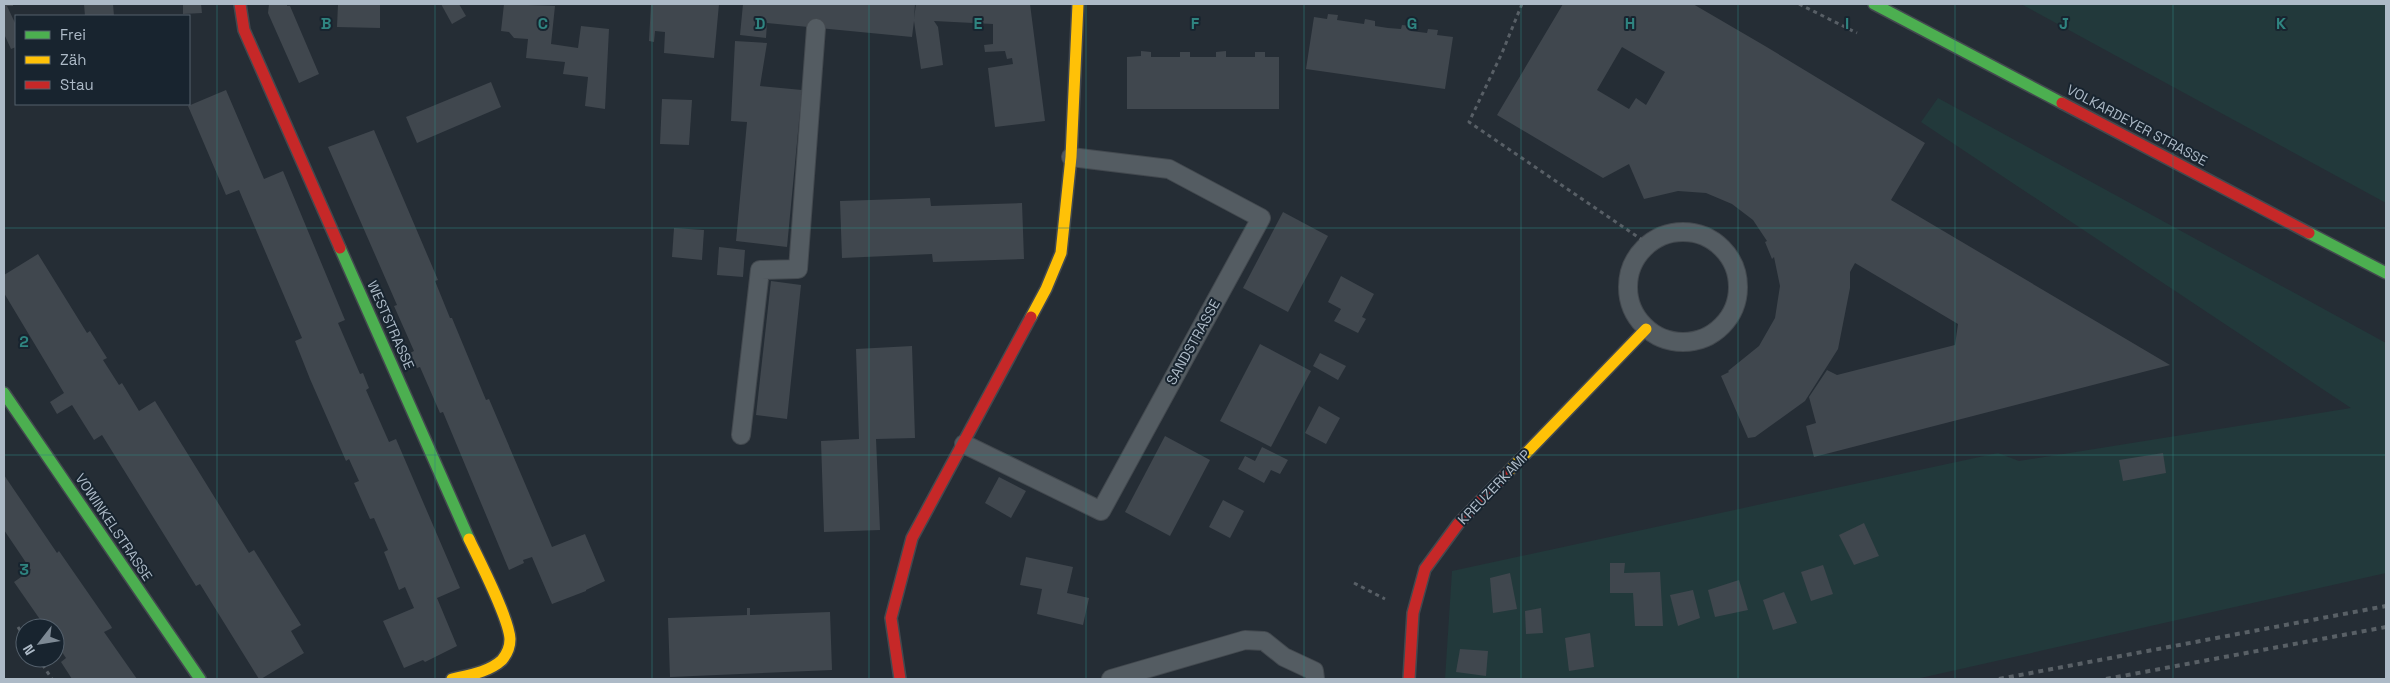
<svg xmlns="http://www.w3.org/2000/svg" width="2390" height="683" font-family="'Space Grotesk',sans-serif">
<style>
.green{fill:#22393b}
.building{fill:#40474e;fill-rule:evenodd}
.lines{fill:none;stroke-linecap:round;stroke-linejoin:round}
.lane-casing{stroke:#43494f;stroke-width:20}
.fast-casing{stroke:#43494f;stroke-width:14}
.slow-casing{stroke:#43494f;stroke-width:14}
.jam-casing{stroke:#43494f;stroke-width:14}
.path{stroke:#585f66;stroke-width:3;stroke-dasharray:4 4;stroke-linecap:butt}
.lane{stroke:#545c62;stroke-width:18}
.fast{stroke:#4caf50;stroke-width:11}
.slow{stroke:#ffc107;stroke-width:11}
.jam{stroke:#c62828;stroke-width:11}
.rail{stroke:#596066;stroke-width:4;stroke-dasharray:5 5;stroke-linecap:butt}
.grid{fill:none;stroke:#2f8480;stroke-width:1;stroke-opacity:0.55}
.labels{text-anchor:middle;stroke-width:4;stroke-linejoin:round;paint-order:stroke}
.street-label{font-size:14px;fill:#adbac7;stroke:#18242f}
.grid-label{font-size:16px;text-anchor:middle;font-weight:bold;fill:#2f8480;stroke:#18242f;stroke-width:4;stroke-linejoin:round;paint-order:stroke}
</style>
<rect width="100%" height="100%" fill="#252d35"/>
<g class="green">
<path d="M2021 4H2386V203Z"/>
<path d="M1938 98 2386 343V573L1916 679H1445L1452 571 1998 453 2019 461 2351 408 1921 122Z"/>
</g>
<g class="building">
<path d="M4 4H13V6H7L16 25V47L11 49 4 34Z"/>
<path d="M84 4H113L114 16H85Z"/>
<path d="M183 4H201L202 13 183 14Z"/>
<path d="M269 4H287V6H290L319 74 299 83 268 13Z"/>
<path d="M338 4H380V28L337 27Z"/>
<path d="M441 4H459L466 16 452 24Z"/>
<path d="M504 4 555 6 551 44 578 48 581 26 609 29 605 109 585 106 588 77 563 74 565 62 526 58 528 39 514 38 509 32 501 31Z"/>
<path d="M651 4H719L714 58 664 53 665 32 655 31 654 42 649 41Z"/>
<path d="M743 4H915L914 19 916 4H1030L1045 121 995 127 988 68 1013 64 1012 58 1007 59 1005 51 985 52 984 45 993 44V24L934 21 938 27 943 65 921 69 914 21 912 37 767 23 766 38 740 35Z"/>
<path d="M1563 4H1693L1765 46 1925 143 1891 200 2170 365 1814 457 1806 426 1816 423 1809 397 1827 370 1837 375 1955 345 1958 324 1855 263 1850 272V288L1838 349 1805 401 1755 437 1748 438 1721 376 1729 372 1728 371 1759 346 1775 318 1780 286 1774 257 1772 259 1765 242 1767 241 1753 220 1732 204 1706 193 1678 191 1644 199 1629 164 1603 178 1497 115ZM1622 47 1665 72 1646 105 1636 98 1629 109 1597 90Z"/>
<path d="M1328 14 1338 15 1337 20 1364 24 1365 19 1375 21V26L1388 28 1401 29 1402 25 1411 26V31L1427 33 1428 29 1438 30 1437 35 1453 37 1445 89 1306 69 1314 17 1327 19Z"/>
<path d="M735 41 767 43 760 86 802 90 787 247 736 241 747 122 731 121Z"/>
<path d="M1141 51 1151 52V57H1180V52H1190V57H1216V52L1226 51V57H1255V52H1265V57H1279V109H1127V57L1141 56Z"/>
<path d="M491 82 501 107 417 143 406 117Z"/>
<path d="M226 90 264 179 283 171 345 320 338 323 360 374 363 373 369 388 366 390 389 442 396 439 460 588 437 598 457 646 425 662 423 660 404 668 383 621 414 608 405 587 399 590 384 552 388 550 374 518 370 519 354 483 359 481 349 459 346 461 310 379 295 341 302 338 239 190 226 195 188 106Z"/>
<path d="M662 99 692 100 689 145 660 144Z"/>
<path d="M374 130 438 280 435 281 450 318H452L486 400 489 399 552 547 585 534 605 581 586 590V591L552 604 532 557 523 560 524 563 509 570 443 412 440 413 420 367 417 368 410 353 414 351 394 306 397 305 328 147Z"/>
<path d="M930 198 931 206 1022 203 1024 259 933 262 932 254 842 258 840 201Z"/>
<path d="M1283 212 1328 236 1288 312 1243 288Z"/>
<path d="M674 228 704 230 702 260 672 257Z"/>
<path d="M719 247 745 250 743 277 717 275Z"/>
<path d="M38 254 87 333 90 331 107 358 103 360 119 385 122 383 139 411 155 401 249 553 254 550 301 625 291 631 304 653 261 679H259L200 584 196 586 102 435 94 440 72 405 57 414 50 402 64 393 4 293V275Z"/>
<path d="M1341 276 1374 294 1362 317 1366 319 1358 333 1334 321 1341 309 1328 302Z"/>
<path d="M771 281 801 285 787 419 756 415Z"/>
<path d="M1260 344 1311 371 1271 447 1220 421Z"/>
<path d="M912 346 915 438 876 439 880 530 824 532 821 441 859 439 856 349Z"/>
<path d="M1320 353 1346 366 1338 380 1313 366Z"/>
<path d="M1319 406 1340 418 1326 444 1305 433Z"/>
<path d="M1165 436 1210 460 1170 536 1125 512Z"/>
<path d="M1262 447 1288 460 1280 474 1271 470 1264 483 1238 469 1245 456 1255 461Z"/>
<path d="M2163 453 2166 473 2123 481 2119 460Z"/>
<path d="M4 475 57 553 59 551 111 626 112 628 104 632 137 679H72L61 662 66 658 55 642V628H46L14 582 31 570 4 530Z"/>
<path d="M999 477 1026 491 1011 518 985 503Z"/>
<path d="M1223 500 1244 511 1230 538 1209 527Z"/>
<path d="M1864 523 1879 556 1854 565 1839 535Z"/>
<path d="M1026 557 1073 567 1067 593 1089 598 1083 625 1037 614 1042 589 1020 585Z"/>
<path d="M1610 563H1625L1624 573 1660 572 1663 626H1635L1633 593H1610Z"/>
<path d="M1823 565 1833 594 1811 601 1801 572Z"/>
<path d="M1510 573 1517 609 1493 613 1490 578Z"/>
<path d="M1739 580 1748 610 1715 617 1708 590Z"/>
<path d="M1693 590 1700 618 1678 626 1670 595Z"/>
<path d="M1784 592 1797 623 1773 630 1763 600Z"/>
<path d="M747 608H750V615L830 612 832 670 670 677 668 618 747 615Z"/>
<path d="M1541 608 1543 633 1526 634 1525 611Z"/>
<path d="M1590 633 1594 667 1569 671 1565 638Z"/>
<path d="M1460 649 1488 651 1486 676 1456 672Z"/>
</g>
<g class="lines">
<defs>
<g id="lane">
<circle cx="1683" cy="287" r="55"/>
<path d="M741 435 760 270 798 269 816 28"/>
<path d="M964 444 1101 511 1261 218 1169 169 1071 157"/>
<path d="M1111 679 1245 640 1264 641 1284 657 1314 671 1315 679"/>
</g>
<g id="fast">
<path d="M1874 4 2062 103"/>
<path d="M2309 233 2386 273"/>
<path d="M340 248 469 539"/>
<path d="M4 393 200 679"/>
</g>
<g id="slow">
<path d="M1031 317 1046 289 1061 253 1071 157 1078 4"/>
<path d="M1508 472 1646 329"/>
<path d="M452 679C469 675 489 672 502 660 507 654 510 646 510 639 509 618 479 560 469 539"/>
</g>
<g id="jam">
<path d="M240 4 244 30 340 248"/>
<path d="M2062 103 2309 233"/>
<path d="M900 679 891 618 912 538 1031 317"/>
<path d="M1409 679 1413 613 1425 569 1458 524 1508 472"/>
</g>
</defs>
<use href="#lane" class="lane-casing"/>
<use href="#fast" class="fast-casing"/>
<use href="#slow" class="slow-casing"/>
<use href="#jam" class="jam-casing"/>
<g class="path">
<path d="M1522 4 1502 53 1469 122 1648 244"/>
<path d="M1799 4 1857 33"/>
<path d="M1354 583 1385 599"/>
<path d="M18 627 25 638"/>
<path d="M38 658 52 679"/>
</g>
<use href="#lane" class="lane"/>
<use href="#fast" class="fast"/>
<use href="#slow" class="slow"/>
<use href="#jam" class="jam"/>
<g class="rail">
<path d="M1999 679 2386 606"/>
<path d="M2106 679 2386 627"/>
</g>
</g>
<path class="grid" d="M217 4V679M435 4V679M652 4V679M869 4V679M1086 4V679M1304 4V679M1521 4V679M1738 4V679M1955 4V679M2173 4V679M4 228H2386M4 455H2386"/>
<g class="labels">
<g class="street-label">
<text transform="translate(2137 125) rotate(28)" y="5">VOLKARDEYER STRASSE</text>
<text transform="translate(391 325) rotate(66)" y="5">WESTSTRASSE</text>
<text transform="translate(1193 342) rotate(-61)" y="5">SANDSTRASSE</text>
<text transform="translate(1494 487) rotate(-46)" y="5">KREUZERKAMP</text>
<text transform="translate(114 527) rotate(56)" y="5">VOWINKELSTRASSE</text>
</g>
</g>
<g class="grid-label">
<text x="326" y="29">B</text>
<text x="543" y="29">C</text>
<text x="760" y="29">D</text>
<text x="978" y="29">E</text>
<text x="1195" y="29">F</text>
<text x="1412" y="29">G</text>
<text x="1630" y="29">H</text>
<text x="1847" y="29">I</text>
<text x="2064" y="29">J</text>
<text x="2281" y="29">K</text>
<text x="24" y="347">2</text>
<text x="24" y="575">3</text>
</g>
<rect width="2390" height="683" fill="none" stroke="#adbac7" stroke-width="10"/>
<rect x="15" y="15" width="175" height="90" fill="#18242f" stroke="#54606c"/>
<rect x="25" y="31" width="25" height="8" fill="#4caf50" stroke="#54606c"/>
<text x="60" y="40" font-size="15" fill="#adbac7">Frei</text>
<rect x="25" y="56" width="25" height="8" fill="#ffc107" stroke="#54606c"/>
<text x="60" y="65" font-size="15" fill="#adbac7">Zäh</text>
<rect x="25" y="81" width="25" height="8" fill="#c62828" stroke="#54606c"/>
<text x="60" y="90" font-size="15" fill="#adbac7">Stau</text>
<g transform="translate(40 643) rotate(239)"><circle r="24" fill="#18242f" stroke="#54606c"/>
<path d="M0-4L9 19L0 12L-9 19Z" fill="#7d8994"/>
<text y="-8" font-size="14" font-weight="bold" text-anchor="middle" fill="#adbac7">N</text>
</g>
</svg>
